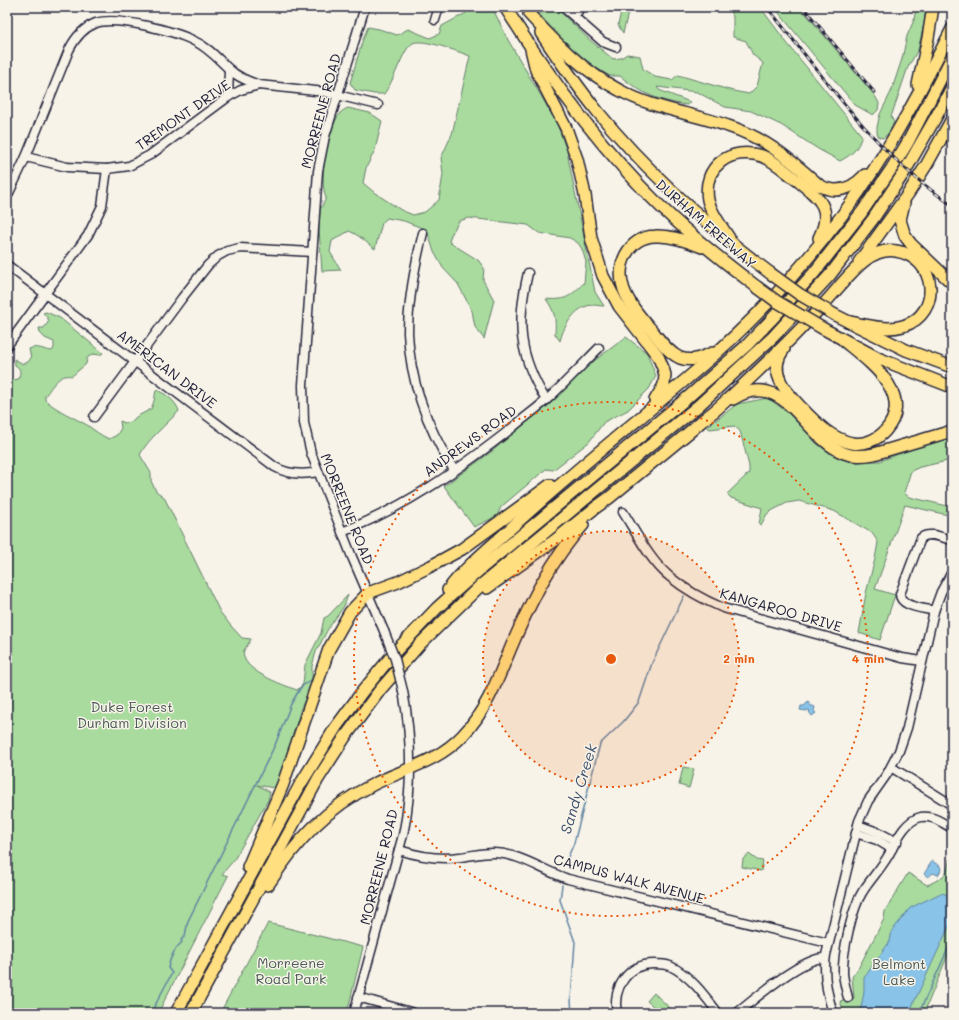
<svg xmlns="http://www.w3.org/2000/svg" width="959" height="1020" font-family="Mali,sans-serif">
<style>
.green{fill:#a8db9d;stroke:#657e6c}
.water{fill:#89c3e8;stroke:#6083a3}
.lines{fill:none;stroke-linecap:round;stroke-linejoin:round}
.stream{stroke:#6083a3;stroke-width:1.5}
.minor-casing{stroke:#22223b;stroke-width:11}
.highway-casing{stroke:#22223b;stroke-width:14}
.minor{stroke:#f7f3e8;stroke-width:8}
.highway{stroke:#ffdf80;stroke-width:11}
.rail-casing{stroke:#22223b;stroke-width:3}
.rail{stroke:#f7f3e8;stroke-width:1.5;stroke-dasharray:4.5;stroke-linecap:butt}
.minor-bridge-casing{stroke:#22223b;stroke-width:11;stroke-linecap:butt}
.highway-bridge-casing{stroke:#22223b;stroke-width:14;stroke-linecap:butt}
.minor-bridge{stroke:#f7f3e8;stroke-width:8}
.highway-bridge{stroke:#ffdf80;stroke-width:11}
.ring{fill:none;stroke:#e8590c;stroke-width:2;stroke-dasharray:2 4}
.labels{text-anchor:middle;stroke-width:3;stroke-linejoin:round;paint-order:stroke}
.street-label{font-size:14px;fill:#22223b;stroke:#f7f3e8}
.park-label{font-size:14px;fill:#4a5a58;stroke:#f7f3e8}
.water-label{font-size:15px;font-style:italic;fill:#41526f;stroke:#f7f3e8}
.centre{fill:#e8590c;stroke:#f7f3e8;stroke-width:2}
.ring-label{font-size:12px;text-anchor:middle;font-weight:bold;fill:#e8590c;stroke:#f7f3e8;stroke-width:3;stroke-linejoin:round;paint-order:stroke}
</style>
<rect width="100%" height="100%" fill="#f7f3e8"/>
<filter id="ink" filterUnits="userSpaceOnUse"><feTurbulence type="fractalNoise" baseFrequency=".025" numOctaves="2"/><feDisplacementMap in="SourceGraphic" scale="8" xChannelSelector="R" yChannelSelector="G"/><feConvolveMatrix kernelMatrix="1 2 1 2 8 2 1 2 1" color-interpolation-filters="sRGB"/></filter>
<g filter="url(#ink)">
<g class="green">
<path d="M463 7H492L508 40 557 123 567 152 595 292 604 306C599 306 592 304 587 306 573 310 563 328 560 341L555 334C556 318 555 312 546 299 567 301 570 296 584 283L586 262 582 249 578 243 570 238 539 233 528 225 469 218 459 221 451 235 449 242 478 260 484 268 483 280 494 300 484 339 475 327 472 311 458 284 443 268 434 252 427 230 404 221 387 218 382 223 375 249C365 242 361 236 349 231L332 241 330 252 341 270 322 271 319 229 320 210 326 198C318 179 328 129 340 113 342 111 345 109 348 108L370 113 382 121 375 150 366 168 363 183 375 193 401 210 413 215 425 212 439 200 443 174 441 158 452 134 470 56C459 52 423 38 413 43 411 44 408 48 407 49 398 64 394 80 384 94H374L355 90 350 83 363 39 368 27 379 29 397 35 408 29 430 38 439 34 442 26 466 13Z"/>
<path d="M534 7H555L591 41 613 59 621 58 627 54 640 56 643 69 655 77 672 80 678 75 733 91 749 94 757 86 763 63 753 55 746 41 733 37V17L728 7H760L787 43 862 136C857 150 853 154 840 161L818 149 781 125 751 111 725 107 697 92 657 87 659 90 690 102 687 105C659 101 642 94 620 76H610L591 65 559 39Z"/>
<path d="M622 7H627L628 13 623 33 618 25Z"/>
<path d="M774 7H800L875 96 879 103 878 110 873 115 855 105Z"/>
<path d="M916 7H926L924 24 918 50 908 67 891 117 894 122 889 133 883 138 879 137 877 133V127L880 114 891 92 902 59 907 36 914 20Z"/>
<path d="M46 312 60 318 103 353 100 355 93 354 87 358 86 364 72 376C59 373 52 387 45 396V400C58 411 73 417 87 425 94 430 100 435 109 439L117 435 121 428 120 421 125 423 131 422 136 417 151 409 154 401 156 390C165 393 176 401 179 411 168 423 146 441 140 455L151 473V481L156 491 164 497 220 612 231 626 242 638 251 639C249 643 246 647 244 650 238 670 284 685 297 690L303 684 305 665 321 633 324 618 328 616 348 595 344 606 328 629 316 652 312 666V685L301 708 289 750 290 754 282 777 274 788 257 785 270 792 268 800 234 860 222 874 228 876 158 1013H7V378L14 380 18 379C21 372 21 369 15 365L14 359 23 364 28 362 31 358 29 349C37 345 43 350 52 351L54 348V342L45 338 40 333 39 328H44L49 321 47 317 43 313Z"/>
<path d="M626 337 647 353 656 376 649 389 628 410 604 422 589 442 553 470 546 469 501 507 497 516 474 527 444 486 491 452 545 407 586 367Z"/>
<path d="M768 398 794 417 816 443 836 456 853 462 880 461 933 441 952 437V460L920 467 911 471 904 493 909 497 952 507V516L905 505 875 589 895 595 880 640 859 633 866 593 875 559 878 542 872 533 834 511 799 501 787 503 773 510 767 514 761 525 759 524 762 508 731 498 727 494 749 473V466L740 431 734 426 710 429 707 427 737 404Z"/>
<path d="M683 767 694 769 689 788 679 785Z"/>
<path d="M952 853V945L924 1013H844L840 1001 854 998 852 977 859 967 884 919 885 911 908 873 927 885C936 881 947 877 948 866 949 861 949 858 952 853Z"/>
<path d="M749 854 757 860 763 861 761 871 742 867 743 859Z"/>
<path d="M268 923 363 947 347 1013H220Z"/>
<path d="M654 993 673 1011 671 1013H661L647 1001Z"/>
</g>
<g class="water">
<path d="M808 702 811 706H813L815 707 814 711 816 713 812 716 809 712 810 711 809 710H807V711L800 710 801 706H804Z"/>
<path d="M932 861 940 866 941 870 938 875 933 873 928 877 924 874Z"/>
<path d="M941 893 952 896V920L909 1013H860L864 992V978L890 941 892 931 910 908Z"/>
</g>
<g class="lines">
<g class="stream">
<path d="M7 23 9 15 13 7"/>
<path d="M565 864 574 843 600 744 623 722 639 702 652 663 684 596"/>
<path d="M562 885 560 900 575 942 571 1000 572 1013"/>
<path d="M151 1013 172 973 168 968C170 958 174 949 182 942L181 940 185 936 188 921 275 745 291 704 301 687 314 678"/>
<path d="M919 1013 952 940"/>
</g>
<defs>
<g id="minor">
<path d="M365 7 325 136 318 171 303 385 304 423 311 453 352 557 384 631"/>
<path d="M563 7 603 42 616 47"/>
<path d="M574 16 578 11 580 7"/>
<path d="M435 20 439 7"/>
<path d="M228 97 229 70"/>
<path d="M26 157 67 167 107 169 129 166 150 155 228 97 241 90 259 85 325 92 378 105"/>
<path d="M7 197 26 157 69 50C75 38 83 28 96 23 116 16 175 31 194 41 208 47 218 59 229 69 237 77 248 81 259 85"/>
<path d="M423 233C415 265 408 300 408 333 410 382 428 429 454 470"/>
<path d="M7 265 275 467C289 475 303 475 318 472"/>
<path d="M528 273C516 324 519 356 546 400"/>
<path d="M7 346 88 235 102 206 107 169"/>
<path d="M94 417 182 298 208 265 218 256 227 251 240 248 312 252"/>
<path d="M623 512C637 534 650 561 670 577 686 590 704 600 723 608L902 658 922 661"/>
<path d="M342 532C404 508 460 469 512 428 526 416 541 406 554 393 569 379 584 363 599 348"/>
<path d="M934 611C924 608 900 607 900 594L921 538C929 531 943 538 952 540"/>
<path d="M891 767 952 805"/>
<path d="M858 825 880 833 897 842"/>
<path d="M856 833 877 840 892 849"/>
<path d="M399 850C418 856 439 860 460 857 470 856 482 853 493 853 520 853 543 871 568 879L828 943"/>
<path d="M358 997 414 1013"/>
<path d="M848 998C846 990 844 982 843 974 842 953 852 908 863 891 871 879 881 868 888 856 896 842 904 821 921 817 933 815 942 823 952 828"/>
<path d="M354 1013 403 835C413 787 412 739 403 691"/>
<path d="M617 1013C612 988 628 964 654 964 660 964 665 964 670 966 690 975 705 996 718 1013"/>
<path d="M737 1013C756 998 803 957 825 958"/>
<path d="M833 1013C827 994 823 974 826 955L859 821 868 801 887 774 899 751 907 728 934 611 941 592 952 572"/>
</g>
<g id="highway">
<path d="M505 7C550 79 600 148 661 207 691 236 724 262 757 287"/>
<path d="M529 14C556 43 583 71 619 90 653 109 692 113 728 126 765 138 790 159 819 185 836 195 852 189 865 175"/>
<path d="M541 33C559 60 578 87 598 112 647 172 708 226 770 273"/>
<path d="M531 49 536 70 566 128 577 159 585 195 591 238 603 276 619 306 658 356 663 368 665 375 664 385 655 400"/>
<path d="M918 85 928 38 933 7"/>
<path d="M904 203 900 220 905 236 911 244 952 283"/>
<path d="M729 238C722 227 711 213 708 200 702 166 731 146 762 156 775 161 786 172 797 180 819 198 834 208 819 238"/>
<path d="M702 247C688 241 671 235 655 236 628 237 615 266 624 290 630 306 643 320 654 333 661 342 669 353 680 358 692 362 701 358 712 353"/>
<path d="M859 262 908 194 927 164 952 119"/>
<path d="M835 315 906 350 952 367"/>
<path d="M822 328 880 359 952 387"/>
<path d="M784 349C777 358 775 369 780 380 785 393 814 421 825 430 833 436 842 441 852 443 864 445 877 440 885 431 917 395 868 361 844 341"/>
<path d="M733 399C785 367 803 437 844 453 854 457 864 456 874 454L952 431"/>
<path d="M487 588 554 541 595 508 609 498C637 475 665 452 693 429 701 421 710 415 718 408 760 370 801 331 838 288 852 272 871 247 896 251 937 257 943 314 903 326 886 331 866 325 849 322"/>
<path d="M448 590C465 567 489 548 510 529 571 473 635 423 697 370 758 318 813 257 859 192 895 140 924 84 952 29"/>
<path d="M248 867 283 784 329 649 350 612 368 593 398 582 431 566 462 549 550 485"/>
<path d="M268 885C296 841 326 808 374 784 405 769 439 761 463 735 487 710 499 676 512 645 531 601 551 560 583 525"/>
<path d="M176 1013 300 785 336 727 362 692 395 652 437 608 484 566 687 398 747 345 771 320 814 273 862 212 892 168 908 142 952 57"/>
<path d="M191 1013 318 779 345 737 380 690 420 644 480 586 698 406 773 337 830 275 873 219 905 171 937 115 952 87"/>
</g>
</defs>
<use href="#minor" class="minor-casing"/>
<use href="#highway" class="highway-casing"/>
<use href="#minor" class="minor"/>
<use href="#highway" class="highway"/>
<defs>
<g id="rail">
<path d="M767 7C824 77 876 155 952 205"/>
<path d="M803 7 874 92"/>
</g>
</defs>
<use href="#rail" class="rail-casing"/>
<use href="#rail" class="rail"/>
<defs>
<path id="minor-bridge" d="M384 631 395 659 403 691"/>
<g id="highway-bridge">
<path d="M770 273 799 294 835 315"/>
<path d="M757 287 776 301 822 328"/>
</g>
</defs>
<use href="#minor-bridge" class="minor-bridge-casing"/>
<use href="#highway-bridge" class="highway-bridge-casing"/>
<use href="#minor-bridge" class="minor-bridge"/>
<use href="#highway-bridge" class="highway-bridge"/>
</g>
</g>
<circle cx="611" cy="659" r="128" fill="#e8590c" fill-opacity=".12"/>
<g class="ring">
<circle cx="611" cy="659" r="128"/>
<circle cx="611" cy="659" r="257"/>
</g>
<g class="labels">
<g class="street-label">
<text transform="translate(321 111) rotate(-75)" y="5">MORREENE ROAD</text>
<text transform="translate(183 115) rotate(-35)" y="5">TREMONT DRIVE</text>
<text transform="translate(706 224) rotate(41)" y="5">DURHAM FREEWAY</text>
<text transform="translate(167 369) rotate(37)" y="5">AMERICAN DRIVE</text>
<text transform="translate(470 441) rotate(-36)" y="5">ANDREWS ROAD</text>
<text transform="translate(347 509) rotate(68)" y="5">MORREENE ROAD</text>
<text transform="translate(781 610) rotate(16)" y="5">KANGAROO DRIVE</text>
<text transform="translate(379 867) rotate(-76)" y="5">MORREENE ROAD</text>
<text transform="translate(629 879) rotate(15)" y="5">CAMPUS WALK AVENUE</text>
</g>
<g class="park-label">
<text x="132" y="712">Duke Forest<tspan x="132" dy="16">Durham Division</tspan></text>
<text x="291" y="968">Morreene<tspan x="291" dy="16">Road Park</tspan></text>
<text x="899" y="969">Belmont<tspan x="899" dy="16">Lake</tspan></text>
</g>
<g class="water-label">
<text transform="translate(579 789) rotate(-73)" y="5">Sandy Creek</text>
</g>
</g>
<circle cx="611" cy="659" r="6" class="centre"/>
<g class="ring-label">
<text x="739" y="663">2 min</text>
<text x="868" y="663">4 min</text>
</g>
<rect width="959" height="1020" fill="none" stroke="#f7f3e8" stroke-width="24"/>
<rect x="12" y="12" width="935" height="996" fill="none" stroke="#22223b" stroke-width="1.5" filter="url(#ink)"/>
</svg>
